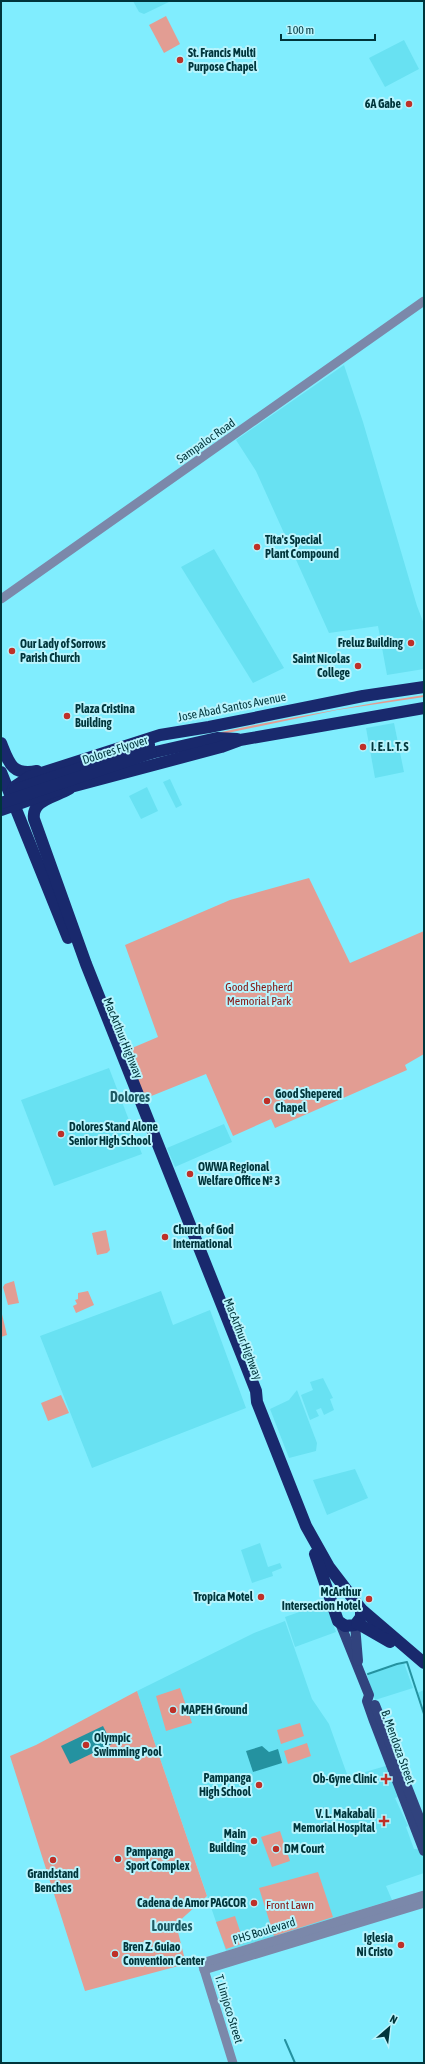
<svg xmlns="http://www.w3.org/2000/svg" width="425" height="2064" font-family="'Asap Condensed',sans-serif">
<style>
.built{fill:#68e1f2}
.green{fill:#e29d93}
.water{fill:#2492a0}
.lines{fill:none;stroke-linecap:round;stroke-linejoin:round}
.stream{stroke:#2492a0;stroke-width:2}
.minor{stroke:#7b88aa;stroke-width:9}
.major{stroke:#31437e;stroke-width:10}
.highway{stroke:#19296d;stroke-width:12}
.highway-bridge{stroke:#19296d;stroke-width:12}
.poi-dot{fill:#be3028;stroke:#b8f4fd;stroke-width:1.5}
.labels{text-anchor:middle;stroke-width:4;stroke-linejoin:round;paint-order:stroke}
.poi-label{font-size:12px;font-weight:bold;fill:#00353b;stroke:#b8f4fd;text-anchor:start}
.street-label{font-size:12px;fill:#00353b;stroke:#b8f4fd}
.park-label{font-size:12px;fill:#861410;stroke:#b8f4fd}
.quarter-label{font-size:14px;font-weight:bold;fill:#1e5a63;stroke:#b8f4fd}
</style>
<rect width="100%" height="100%" fill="#80edfe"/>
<g class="built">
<path d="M133 1H171L144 14 139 12Z"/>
<path d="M404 40 419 69 385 87 369 58Z"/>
<path d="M344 365 363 422 417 606 424 624V669L387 675 378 626 329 633 256 471 236 440Z"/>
<path d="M214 549 284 668 253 683 181 567Z"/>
<path d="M394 723 404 772 375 778 366 728Z"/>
<path d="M170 779 182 805 176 808 163 782Z"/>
<path d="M147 787 158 811 141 819 129 796Z"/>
<path d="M109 1068 142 1154 54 1186 21 1100Z"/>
<path d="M224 1124 232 1142 175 1167 167 1148Z"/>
<path d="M161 1291 173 1325 210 1310 246 1408 92 1468 40 1336Z"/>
<path d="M323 1378 333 1398 330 1399 334 1410 324 1415 321 1408 316 1410 319 1416 310 1420 301 1395 313 1390 310 1382Z"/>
<path d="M297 1390 317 1443 316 1451 289 1458 270 1409 289 1400Z"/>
<path d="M355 1469 368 1498 327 1515 313 1480Z"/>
<path d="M260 1543 268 1567 280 1563 282 1568 272 1572 273 1576 252 1583 241 1550Z"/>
<path d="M325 1603 336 1632 295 1647 285 1617Z"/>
<path d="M285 1621 312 1699 329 1724 348 1777 389 1765 401 1796 395 1798 408 1826 406 1827 414 1849H419L424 1859V1873L386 1886 392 1900 226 1951 137 1691 254 1633Z"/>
<path d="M404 1663 413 1688 375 1700 367 1675Z"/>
<path d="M424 1690V1702L420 1703 417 1693Z"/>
</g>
<g class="green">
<path d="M166 16 180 44 164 53 149 25Z"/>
<path d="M424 695V697L337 710 194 740V738C270 721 347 707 424 695Z"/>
<path d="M309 878 350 963 424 931V1054L405 1065 407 1070 275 1128 271 1119 233 1136 206 1074 144 1099 125 1051 158 1037 125 945 230 900Z"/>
<path d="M106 1230 110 1250 107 1253 97 1255 92 1233Z"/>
<path d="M14 1281 19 1303 8 1305 3 1287 5 1284Z"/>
<path d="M88 1291 94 1305 76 1313 73 1306 77 1304 75 1300 78 1299V1293Z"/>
<path d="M1 1310 7 1335 1 1337Z"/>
<path d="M61 1395 69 1413 48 1421 41 1403Z"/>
<path d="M180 1688 192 1723 166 1731 156 1696Z"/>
<path d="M137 1691 207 1896 176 1924 186 1964 85 1991 10 1756 36 1745Z"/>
<path d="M300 1723 304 1736 281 1744 277 1730Z"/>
<path d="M307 1743 311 1756 288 1764 284 1751Z"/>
<path d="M280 1831 290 1861 272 1867 261 1837Z"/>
<path d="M318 1872 333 1917 274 1936 259 1888Z"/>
<path d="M235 1916 244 1943 226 1949 216 1922Z"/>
</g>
<g class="water">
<path d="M103 1726 112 1744 70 1764 61 1746Z"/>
<path d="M262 1746 269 1752 278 1749 282 1763 253 1772 246 1751Z"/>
</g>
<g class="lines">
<g class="stream">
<path d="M368 1674 397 1664 407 1662 424 1714"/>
<path d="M285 2040 295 2063"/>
</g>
<g class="minor">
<path d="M1 599 424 301"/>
<path d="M204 1970 424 1903"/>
<path d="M233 2063 202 1963 424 1895"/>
</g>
<g class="major">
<path d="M340 1623 369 1695 367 1701 374 1721 424 1851"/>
<path d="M355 1625 358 1661"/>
<path d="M375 1705 424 1830"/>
</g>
<g class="highway">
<path d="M1 743C9 763 12 776 37 771"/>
<path d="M151 753 217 738 237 739"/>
<path d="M1 772 68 938"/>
<path d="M69 789C56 797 31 800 34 819L86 964 243 1358 256 1391 257 1402 306 1526 329 1567 361 1609 424 1663"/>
<path d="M11 794 14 787 29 777 160 735 209 727 363 696 424 687"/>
<path d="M1 810 52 792 221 747 240 740 424 708"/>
<path d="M315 1554 338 1621 345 1626 355 1625 361 1617V1609"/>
<path d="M357 1623 390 1642"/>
</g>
<g class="highway-bridge">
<path d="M15 790 149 745"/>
<path d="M1 803 151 753"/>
</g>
</g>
<g class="poi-dot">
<circle cx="180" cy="60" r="4"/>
<circle cx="409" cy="104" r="4"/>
<circle cx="257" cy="547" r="4"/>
<circle cx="411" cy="643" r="4"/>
<circle cx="12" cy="651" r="4"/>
<circle cx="358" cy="666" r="4"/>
<circle cx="67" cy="716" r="4"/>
<circle cx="363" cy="747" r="4"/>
<circle cx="267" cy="1101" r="4"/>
<circle cx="61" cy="1134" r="4"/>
<circle cx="190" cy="1174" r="4"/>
<circle cx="165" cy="1237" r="4"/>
<circle cx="261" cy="1597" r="4"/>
<circle cx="369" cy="1599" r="4"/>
<circle cx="173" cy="1710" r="4"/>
<circle cx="86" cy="1745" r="4"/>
<path d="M384 1773h4v4h4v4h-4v4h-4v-4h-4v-4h4z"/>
<circle cx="259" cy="1785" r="4"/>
<path d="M382 1815h4v4h4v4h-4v4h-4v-4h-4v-4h4z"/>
<circle cx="254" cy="1841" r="4"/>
<circle cx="276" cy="1849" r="4"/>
<circle cx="118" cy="1859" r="4"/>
<circle cx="53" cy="1860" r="4"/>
<circle cx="254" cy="1903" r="4"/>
<circle cx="401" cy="1945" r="4"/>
<circle cx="115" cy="1954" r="4"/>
</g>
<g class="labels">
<g class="poi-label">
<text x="188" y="57">St. Francis Multi<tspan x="188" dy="14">Purpose Chapel</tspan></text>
<text x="401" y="108" text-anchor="end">6A Gabe</text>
<text x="265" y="544">Tita's Special<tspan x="265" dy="14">Plant Compound</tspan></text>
<text x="403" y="647" text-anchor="end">Freluz Building</text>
<text x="20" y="648">Our Lady of Sorrows<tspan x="20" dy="14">Parish Church</tspan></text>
<text x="350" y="663" text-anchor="end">Saint Nicolas<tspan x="350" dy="14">College</tspan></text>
<text x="75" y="713">Plaza Cristina<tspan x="75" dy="14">Building</tspan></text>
<text x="371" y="751">I. E. L. T. S</text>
<text x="275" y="1098">Good Shepered<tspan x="275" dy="14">Chapel</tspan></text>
<text x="69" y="1131">Dolores Stand Alone<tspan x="69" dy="14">Senior High School</tspan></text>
<text x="198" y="1171">OWWA Regional<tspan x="198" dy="14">Welfare Office № 3</tspan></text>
<text x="173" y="1234">Church of God<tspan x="173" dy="14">International</tspan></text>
<text x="361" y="1596" text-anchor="end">McArthur<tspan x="361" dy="14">Intersection Hotel</tspan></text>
<text x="253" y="1601" text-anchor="end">Tropica Motel</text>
<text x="181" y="1714">MAPEH Ground</text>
<text x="94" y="1742">Olympic<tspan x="94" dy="14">Swimming Pool</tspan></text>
<text x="251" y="1782" text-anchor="end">Pampanga<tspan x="251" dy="14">High School</tspan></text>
<text x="377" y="1783" text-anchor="end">Ob-Gyne Clinic</text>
<text x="375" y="1818" text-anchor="end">V. L. Makabali<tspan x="375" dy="14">Memorial Hospital</tspan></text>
<text x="246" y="1838" text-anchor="end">Main<tspan x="246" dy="14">Building</tspan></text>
<text x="284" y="1853">DM Court</text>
<text x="126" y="1856">Pampanga<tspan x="126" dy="14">Sport Complex</tspan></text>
<text x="53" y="1878" text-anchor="middle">Grandstand<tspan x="53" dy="14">Benches</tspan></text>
<text x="246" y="1907" text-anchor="end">Cadena de Amor PAGCOR</text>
<text x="393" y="1942" text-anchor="end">Iglesia<tspan x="393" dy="14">Ni Cristo</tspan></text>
<text x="123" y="1951">Bren Z. Guiao<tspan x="123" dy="14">Convention Center</tspan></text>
</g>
<g class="street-label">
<text transform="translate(206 441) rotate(-35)" y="4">Sampaloc Road</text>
<text transform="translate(232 707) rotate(-11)" y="4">Jose Abad Santos Avenue</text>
<text transform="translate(115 750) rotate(-18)" y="4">Dolores Flyover</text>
<text transform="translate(123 1038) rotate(68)" y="4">MacArthur Highway</text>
<text transform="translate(243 1339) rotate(69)" y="4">MacArthur Highway</text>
<text transform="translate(398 1747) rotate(70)" y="4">B. Mendoza Street</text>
<text transform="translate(264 1931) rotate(-17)" y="4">PHS Boulevard</text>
<text transform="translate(229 2009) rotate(73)" y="4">T. Limjoco Street</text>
</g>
<g class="park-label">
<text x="259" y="991">Good Shepherd<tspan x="259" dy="14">Memorial Park</tspan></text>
<text x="290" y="1909">Front Lawn</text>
</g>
<g class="quarter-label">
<text x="130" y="1102">Dolores</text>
<text x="172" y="1931">Lourdes</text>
</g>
</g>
<rect width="425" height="2064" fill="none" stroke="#00353b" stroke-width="4"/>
<g transform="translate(389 2028) rotate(28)" stroke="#b8f4fd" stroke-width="3" paint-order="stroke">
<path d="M0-3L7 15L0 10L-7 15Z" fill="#00353b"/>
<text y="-6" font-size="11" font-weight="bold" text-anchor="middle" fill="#00353b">N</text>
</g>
<path d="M281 34v6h94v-6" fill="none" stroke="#00353b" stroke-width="2"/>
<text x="287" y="34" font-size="12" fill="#00353b" stroke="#b8f4fd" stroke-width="3" paint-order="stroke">100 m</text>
</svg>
